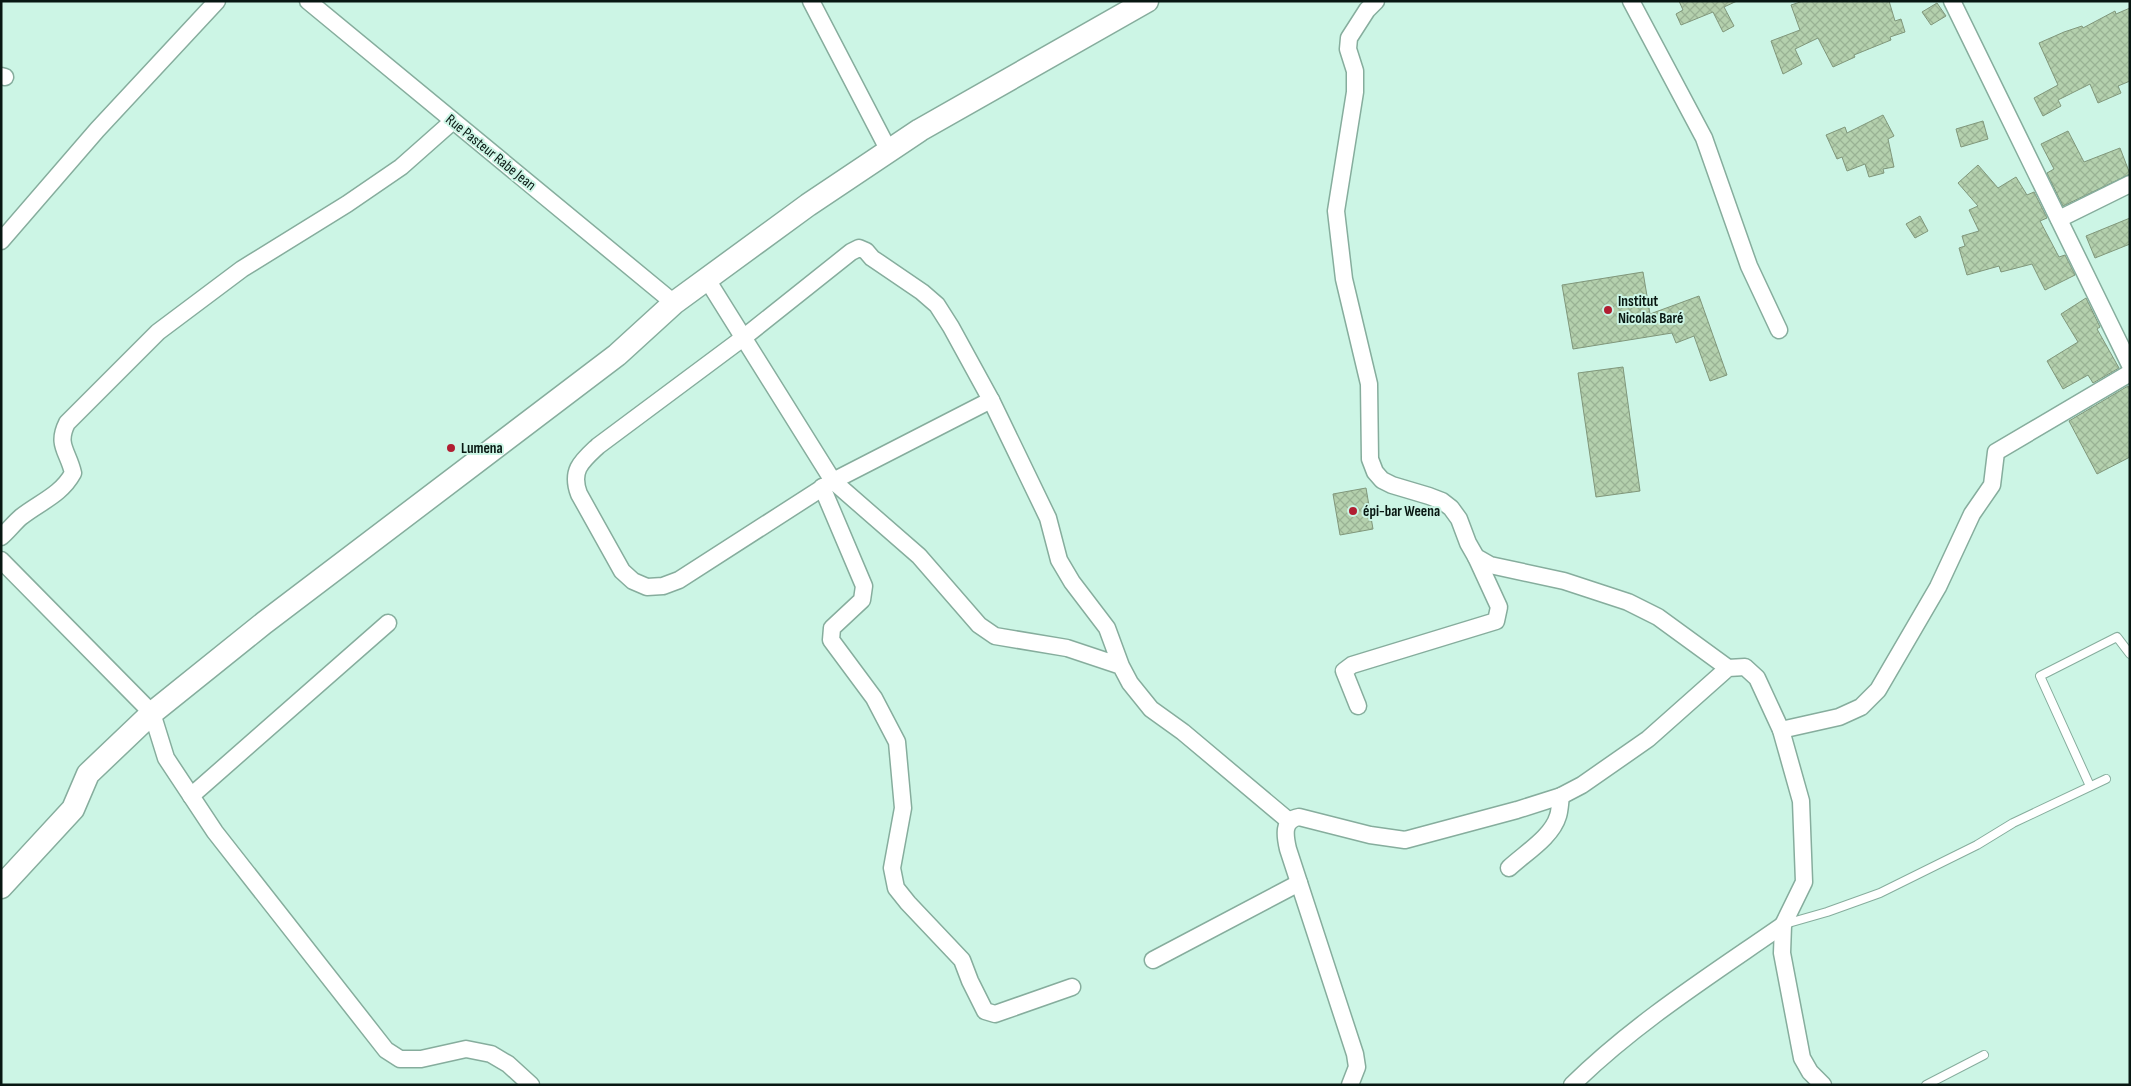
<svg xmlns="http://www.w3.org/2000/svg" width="2131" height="1086" font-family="'Sofia Sans Condensed',sans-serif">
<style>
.building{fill:url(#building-cross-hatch);stroke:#80977b}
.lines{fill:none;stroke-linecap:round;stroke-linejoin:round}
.lane-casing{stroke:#86ad9d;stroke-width:10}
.street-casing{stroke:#86ad9d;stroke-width:19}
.secondary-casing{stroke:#86ad9d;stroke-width:25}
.lane{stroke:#fff;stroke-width:8}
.street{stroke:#fff;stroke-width:16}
.secondary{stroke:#fff;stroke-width:22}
.poi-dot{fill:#b11e32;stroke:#ccf5e5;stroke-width:2}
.labels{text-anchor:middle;stroke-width:4;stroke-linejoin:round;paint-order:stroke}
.street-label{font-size:15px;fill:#081712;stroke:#ccf5e5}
.poi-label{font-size:15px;font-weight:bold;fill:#081712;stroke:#ccf5e5;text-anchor:start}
</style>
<defs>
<pattern id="building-cross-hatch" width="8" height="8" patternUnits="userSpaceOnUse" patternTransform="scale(1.25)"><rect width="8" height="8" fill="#b4d0ad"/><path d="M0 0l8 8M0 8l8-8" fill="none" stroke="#99b294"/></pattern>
</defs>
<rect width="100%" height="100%" fill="#ccf5e5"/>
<g class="building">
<path d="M1679 1H1737L1724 7 1734 26 1723 32 1713 12 1681 25 1676 14 1683 10Z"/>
<path d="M1803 1H1889L1895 21 1901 19 1905 32 1890 37 1891 40 1854 55 1855 57 1833 67 1818 38 1795 49 1802 64 1783 74 1771 41 1800 30 1791 5Z"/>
<path d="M1937 3 1946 16 1931 25 1922 12Z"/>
<path d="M2130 8V81L2118 86 2121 93 2098 103 2090 84 2058 100 2061 106 2043 116 2034 98 2058 85 2039 43 2064 32 2082 26 2083 28 2115 11 2116 14Z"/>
<path d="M1883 115 1894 136 1888 139 1894 167 1883 169 1884 173 1869 177 1865 164 1847 171 1842 157 1837 159 1826 135 1845 127 1847 133Z"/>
<path d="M1983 121 1988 139 1961 147 1956 129Z"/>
<path d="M2068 131 2084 162 2120 148 2130 174 2063 206 2047 173 2054 169 2041 144Z"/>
<path d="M1978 165 1998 188 2016 177 2027 195 2034 192 2047 218 2040 221 2059 257 2065 255 2075 275 2045 290 2032 264 2001 272 1999 266 1967 275 1959 248 1965 246 1962 236 1979 231 1969 210 1978 206 1958 183Z"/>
<path d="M1920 216 1928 231 1915 238 1906 224Z"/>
<path d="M2130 218V244L2095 258 2086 236Z"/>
<path d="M1643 272 1650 314 1699 296 1727 375 1710 381 1694 336 1676 343 1672 333 1573 349 1562 285Z"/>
<path d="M2086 298 2100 327 2097 329 2119 368 2093 383 2088 375 2063 389 2047 361 2078 342 2061 314Z"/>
<path d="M1623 367 1640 491 1596 497 1578 373Z"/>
<path d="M2128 386 2130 389V457L2097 474 2069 421Z"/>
<path d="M1366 488 1373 529 1340 535 1333 494Z"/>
</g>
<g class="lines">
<defs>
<g id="lane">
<path d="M2090 786 2040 676 2117 637 2130 654"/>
<path d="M1785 924 1827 912 1880 893 1977 845 2013 823 2106 779"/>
<path d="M1926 1085 1984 1055"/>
</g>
<g id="street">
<path d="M308 1 674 303"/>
<path d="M811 1 889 151"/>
<path d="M1376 1 1367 10 1349 38 1348 49 1355 71V92L1336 211 1344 279 1369 384 1370 459 1375 472 1382 480 1392 485 1429 496 1442 501 1451 508 1459 519 1468 543 1476 557 1490 565 1564 581 1628 602 1658 617 1728 668"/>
<path d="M1631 1 1704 138 1749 266 1779 330"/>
<path d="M1952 1 2130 365"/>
<path d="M1 76 5 77"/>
<path d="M2059 219 2130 184"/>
<path d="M1 241 97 130 217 1"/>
<path d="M708 281 833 481 991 400"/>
<path d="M822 487 864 586 862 600 832 628 831 640 874 698 897 742 903 808 892 868 896 888 908 903 962 960 970 981 985 1011 995 1014 1072 987"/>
<path d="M1 537C8 531 14 523 21 517 40 502 61 495 73 473 68 451 56 445 67 423L158 332 242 269 347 204 401 167 453 121"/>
<path d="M1 560 152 713 166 758 215 832 386 1050 400 1059H421L466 1049 491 1054 508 1064 531 1085"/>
<path d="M1121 666 1067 648 995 636 979 625 919 556 833 481 679 580 663 586 647 587 633 581 622 571 579 494C570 470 582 461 598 446L743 338 851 252 859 248 866 251 872 258 922 292 937 305 951 327 991 400 1048 518 1059 560 1072 582 1107 628 1121 666 1130 683 1151 709 1183 732 1289 821"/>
<path d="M1358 706 1344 671 1352 665 1496 621 1499 607 1476 557"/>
<path d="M1781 730 1839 717 1861 707 1878 690 1938 587 1972 514 1992 485 1996 452 2130 373"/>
<path d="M191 796 388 623"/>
<path d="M1509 868C1525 853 1552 837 1558 816 1560 810 1560 802 1561 796"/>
<path d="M1153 960 1299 883"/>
<path d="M1350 1085 1357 1067 1355 1054 1288 849C1285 836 1282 820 1299 817L1370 835 1405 840 1517 810 1561 796 1582 785 1648 739 1728 668 1745 667 1757 678 1781 730 1801 801 1804 882 1783 925 1782 953 1802 1058 1810 1072 1823 1085"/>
<path d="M1572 1085C1635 1023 1711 975 1783 925"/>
</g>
<path id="secondary" d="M1 887 73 809 88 774 152 713 264 623 617 355 674 303 808 205 920 130 1147 1"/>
</defs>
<use href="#lane" class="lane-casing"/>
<use href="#street" class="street-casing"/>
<use href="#secondary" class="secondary-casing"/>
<use href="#lane" class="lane"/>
<use href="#street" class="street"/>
<use href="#secondary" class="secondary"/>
</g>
<g class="poi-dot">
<circle cx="1608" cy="310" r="5"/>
<circle cx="451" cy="448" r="5"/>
<circle cx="1353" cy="511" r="5"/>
</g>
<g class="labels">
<g class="street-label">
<text transform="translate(491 152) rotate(39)" y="5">Rue Pasteur Rabe Jean</text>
</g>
<g class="poi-label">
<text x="1618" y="306">Institut<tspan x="1618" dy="17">Nicolas Baré</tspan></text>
<text x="461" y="453">Lumena</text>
<text x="1363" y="516">épi-bar Weena</text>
</g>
</g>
<rect width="2131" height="1086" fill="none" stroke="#081712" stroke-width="5"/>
</svg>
